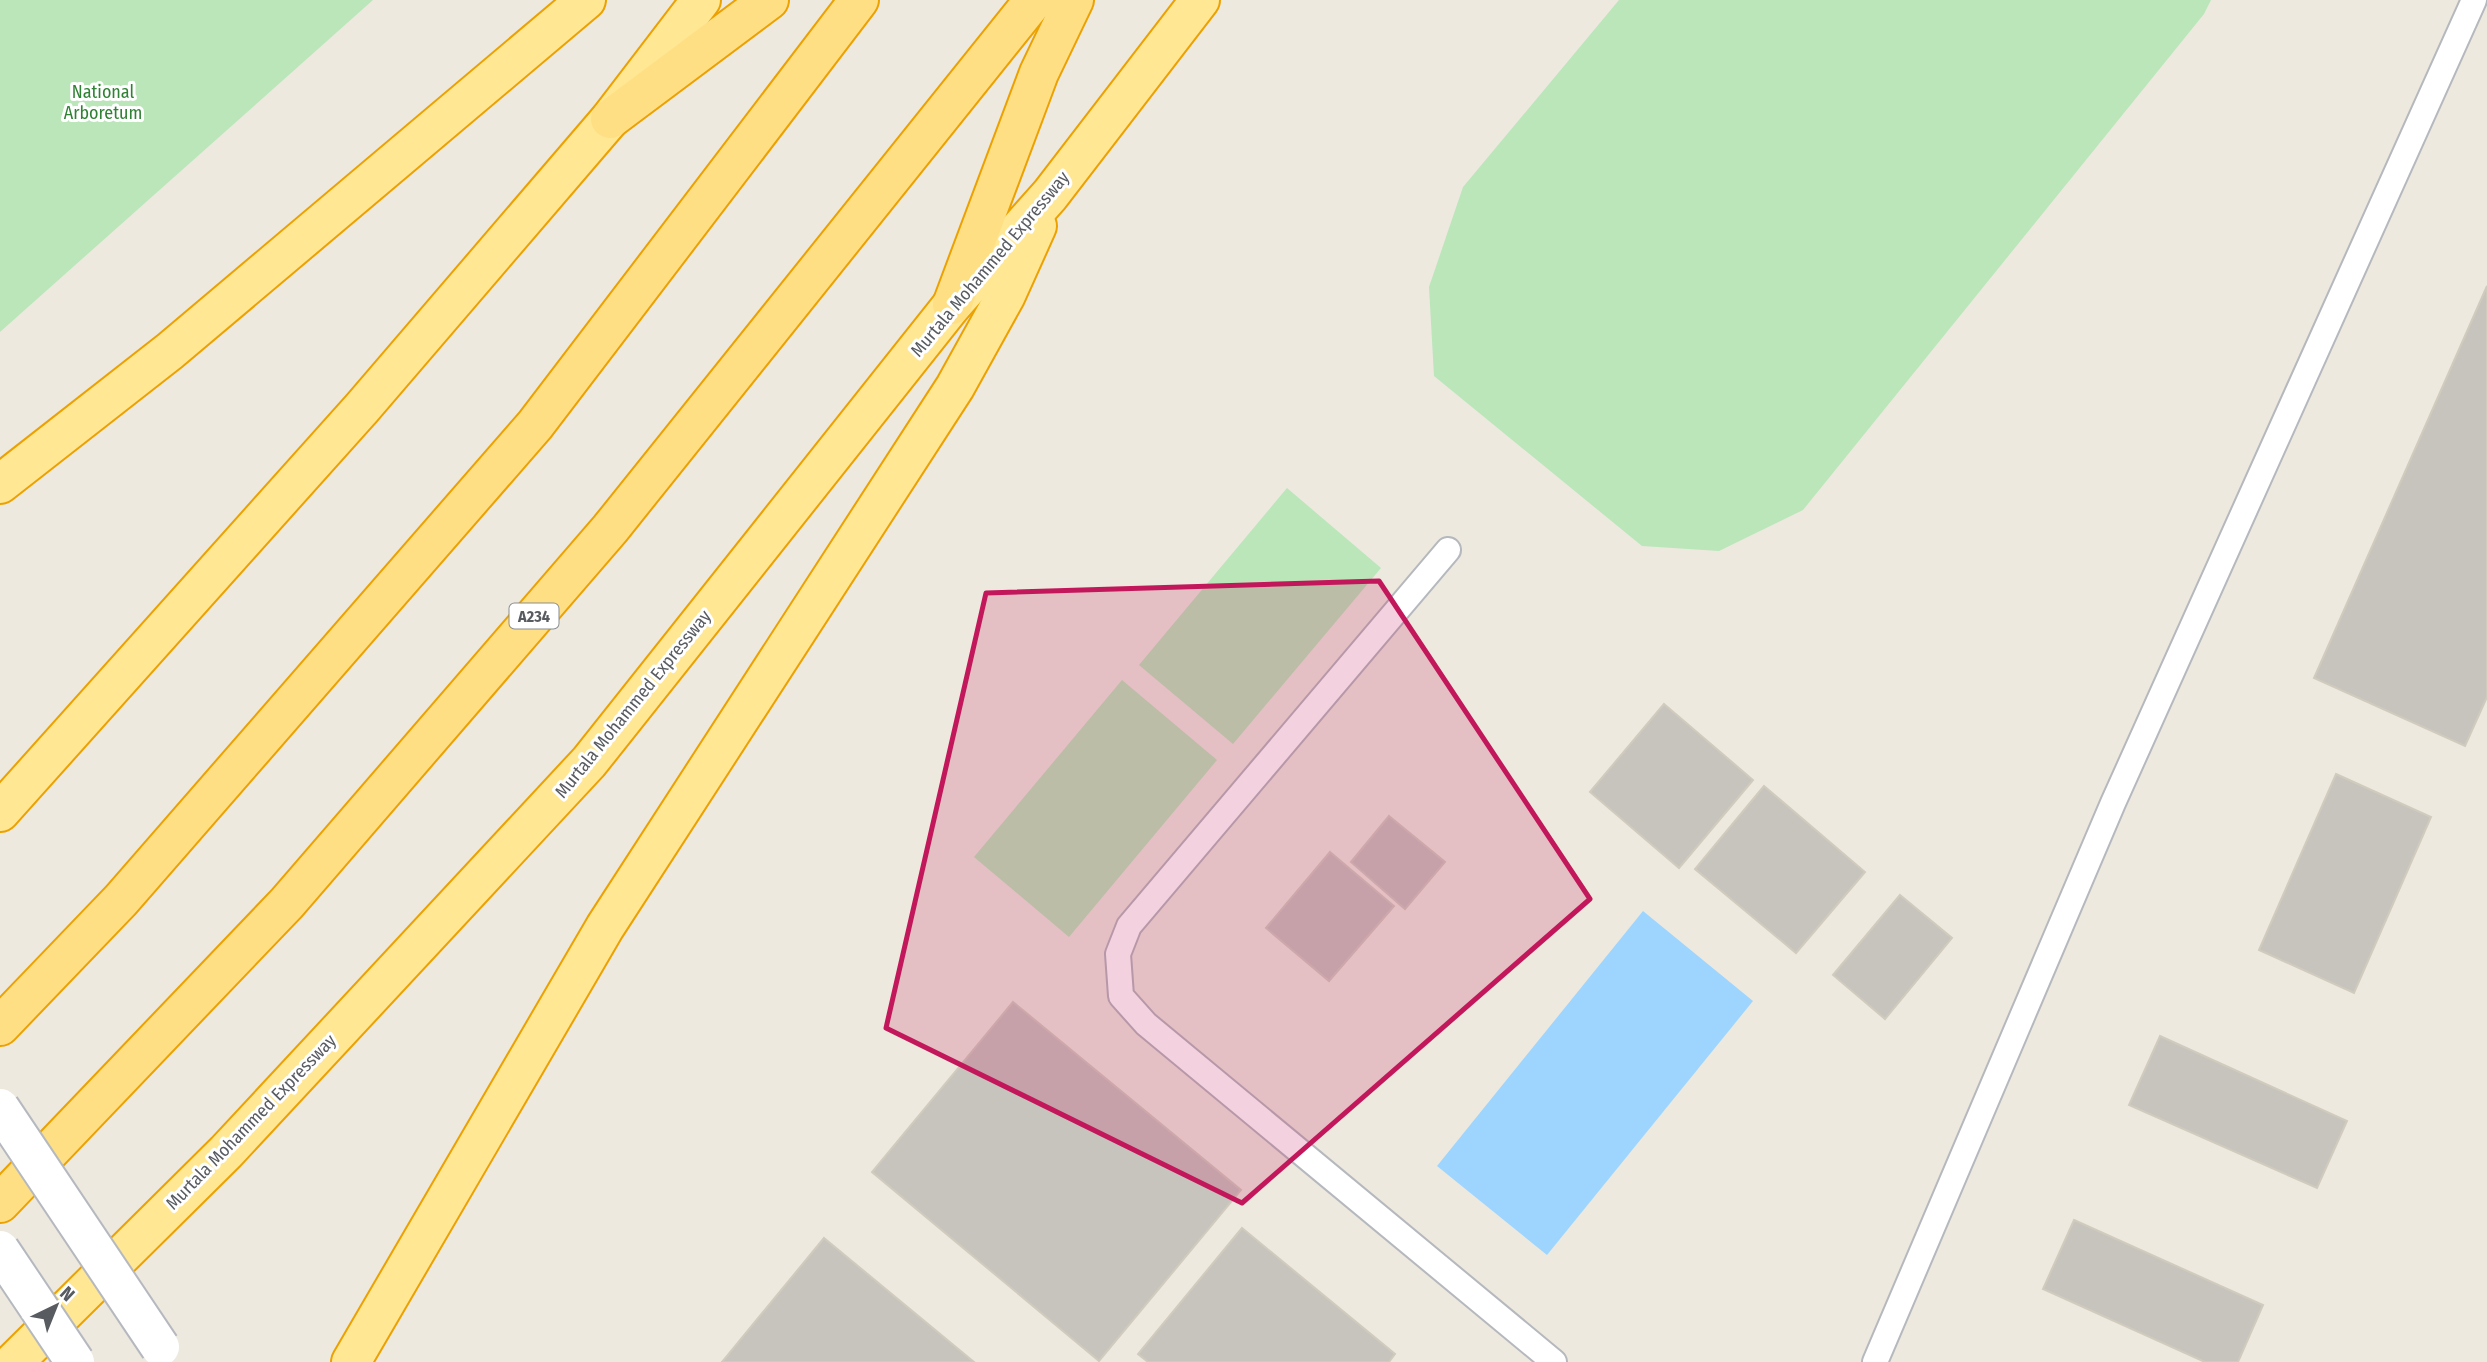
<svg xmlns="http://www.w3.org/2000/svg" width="2487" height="1362" font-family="'Fira Sans Condensed',sans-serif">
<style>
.green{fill:#bae6ba}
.water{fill:#9dd5ff}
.building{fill:#c7c4bd;stroke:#d1cbbe;stroke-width:2}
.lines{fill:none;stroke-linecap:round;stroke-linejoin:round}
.service-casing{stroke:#b5b8bd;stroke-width:28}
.trunk-casing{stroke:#eca100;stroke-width:42}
.motorway-casing{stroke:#eca100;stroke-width:42}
.service{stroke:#fff;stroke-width:24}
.trunk{stroke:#ffe793;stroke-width:38}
.motorway{stroke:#ffdf84;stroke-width:38}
.secondary-bridge-casing{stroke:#b5b9bf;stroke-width:42;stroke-linecap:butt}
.secondary-bridge{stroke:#fff;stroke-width:38}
.marked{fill:#c2185b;fill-opacity:0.2;stroke:#c2185b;stroke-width:5;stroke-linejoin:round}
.labels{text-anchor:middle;stroke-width:6;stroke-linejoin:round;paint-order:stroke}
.shield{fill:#fff;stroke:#8a8d90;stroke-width:2}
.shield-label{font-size:16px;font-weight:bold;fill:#585c61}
.park-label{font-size:18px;fill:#2f8233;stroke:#fff}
.street-label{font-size:18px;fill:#585c61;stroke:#fff}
</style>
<rect width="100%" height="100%" fill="#ede9df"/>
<g class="green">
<path d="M0 0H373L0 332Z"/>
<path d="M1619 0H2211L2204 14 1803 510 1719 551 1642 546 1434 376 1429 287 1463 187Z"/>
<path d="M1287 488 1381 568 1233 744 1139 665Z"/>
<path d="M1122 680 1217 760 1069 937 974 857Z"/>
</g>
<path class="water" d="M1643 911 1753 1001 1547 1255 1437 1166Z"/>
<g class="building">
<path d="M2487 286V697L2465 746 2314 678Z"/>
<path d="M1664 704 1753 780 1679 868 1590 792Z"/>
<path d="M2336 774 2431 817 2354 993 2259 950Z"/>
<path d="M1764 786 1865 872 1796 953 1695 869Z"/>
<path d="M1389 816 1445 862 1405 909 1351 862Z"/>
<path d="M1330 852 1394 906 1329 981 1266 928Z"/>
<path d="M1900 895 1952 938 1885 1019 1833 975Z"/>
<path d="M1013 1002 1241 1190 1099 1361 872 1172Z"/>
<path d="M2160 1036 2347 1121 2317 1188 2129 1105Z"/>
<path d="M2074 1220 2263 1305 2238 1362H2205L2043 1289Z"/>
<path d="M1242 1228 1395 1354 1389 1362H1148L1138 1354Z"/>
<path d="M824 1238 974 1362H722Z"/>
</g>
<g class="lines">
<defs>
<g id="service">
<path d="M1448 550 1129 926 1118 954 1121 996 1146 1024 1554 1362"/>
<path d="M1875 1362 2113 803 2474 0"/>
</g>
<g id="trunk">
<path d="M0 484 170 351 586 0"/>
<path d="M0 812 362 408 610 119 701 0"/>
<path d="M14 1362 226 1152 589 762 952 305 1050 195 1200 0"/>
<path d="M351 1362 605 927 955 387 1006 295 1037 226"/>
</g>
<g id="motorway">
<path d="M610 119 769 0"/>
<path d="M952 305 1039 73 1074 0"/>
<path d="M0 1026 121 900 535 425 859 0"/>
<path d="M0 1203 287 903 610 529 1034 0"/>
</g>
</defs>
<use href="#service" class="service-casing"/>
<use href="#trunk" class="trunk-casing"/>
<use href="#motorway" class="motorway-casing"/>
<use href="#service" class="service"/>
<use href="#trunk" class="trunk"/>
<use href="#motorway" class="motorway"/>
<defs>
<g id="secondary-bridge">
<path d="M0 1108 160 1347"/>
<path d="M0 1250 75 1362"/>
</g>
</defs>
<use href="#secondary-bridge" class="secondary-bridge-casing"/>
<use href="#secondary-bridge" class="secondary-bridge"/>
</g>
<path class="marked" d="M1379 581 1590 899 1242 1203 886 1028 986 593Z"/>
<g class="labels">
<rect class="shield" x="509.5" y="603.5" width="49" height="25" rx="5"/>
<g class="shield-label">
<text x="534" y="622">A234</text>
</g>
<g class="park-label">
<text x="103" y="98">National<tspan x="103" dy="21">Arboretum</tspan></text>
</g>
<g class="street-label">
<text transform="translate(990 264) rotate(-50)" y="6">Murtala Mohammed Expressway</text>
<text transform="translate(633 704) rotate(-51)" y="6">Murtala Mohammed Expressway</text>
<text transform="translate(251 1122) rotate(-46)" y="6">Murtala Mohammed Expressway</text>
</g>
</g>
<g transform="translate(56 1306) rotate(43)" stroke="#ffffff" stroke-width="5" paint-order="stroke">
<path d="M0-5L12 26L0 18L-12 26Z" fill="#585c61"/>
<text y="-10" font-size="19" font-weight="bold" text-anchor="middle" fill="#585c61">N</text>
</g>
</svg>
